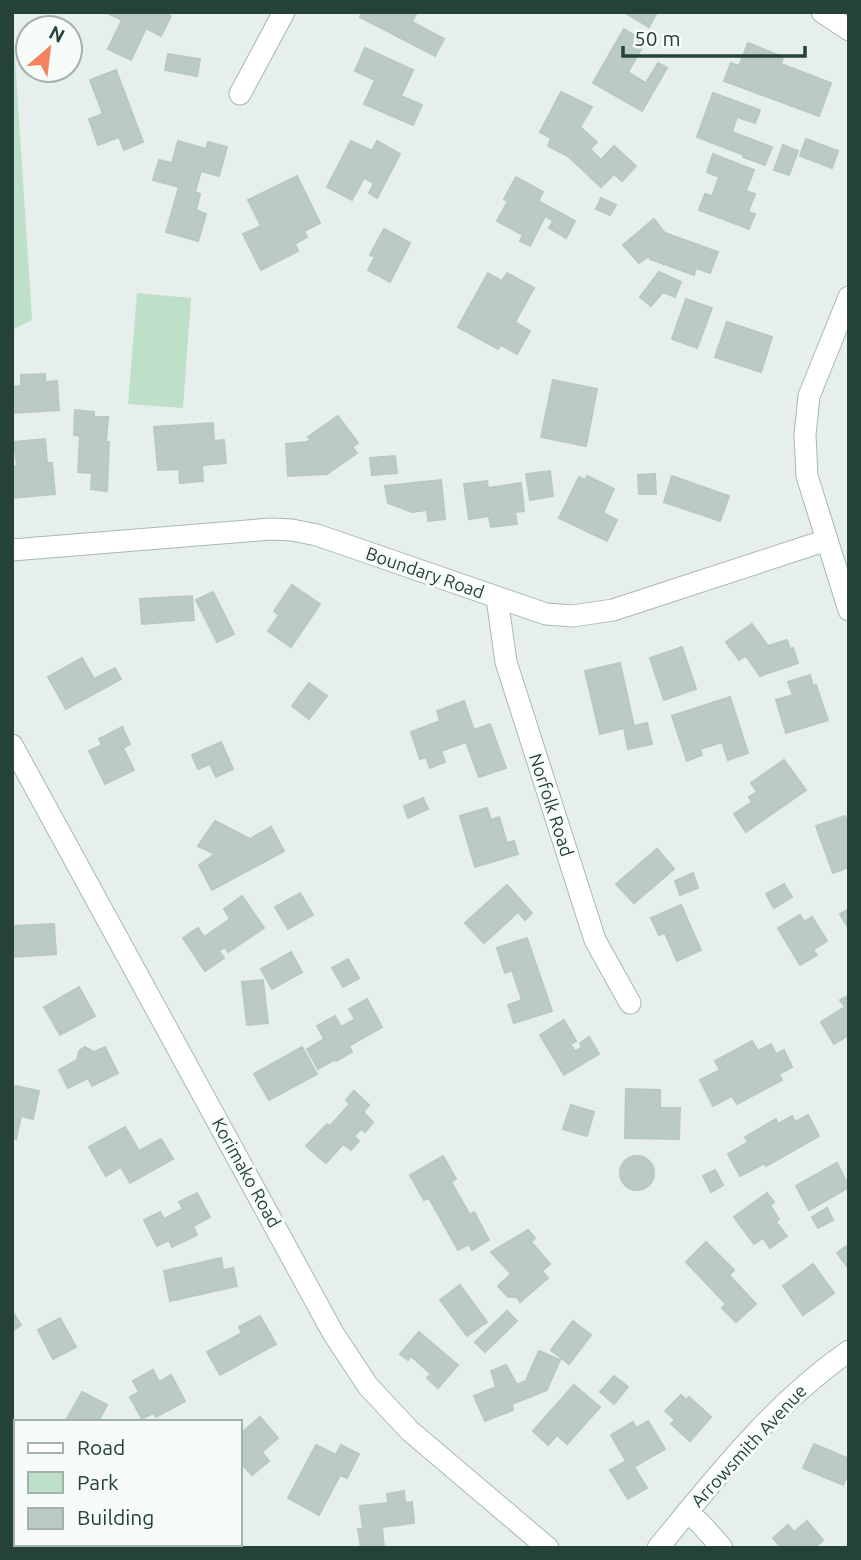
<svg xmlns="http://www.w3.org/2000/svg" width="861" height="1560" font-family="Ubuntu,sans-serif">
<style>
.green{fill:#bfe0c8}
.building{fill:#bbcac4;stroke:#b8c9c2;stroke-width:2}
.lines{fill:none;stroke-linecap:round;stroke-linejoin:round}
.minor-casing{stroke:#a8b8b2;stroke-width:23}
.minor{stroke:#fff;stroke-width:21}
.labels{text-anchor:middle;stroke-width:6;stroke-linejoin:round;paint-order:stroke}
.street-label{font-size:18px;fill:#24423a;stroke:#f7fbf9}
</style>
<rect width="100%" height="100%" fill="#e6efeb"/>
<g class="green">
<path d="M12 12 32 320 12 330Z"/>
<path d="M137 293 191 298 183 408 128 404Z"/>
</g>
<g class="building">
<path d="M105 12H162L171 16 161 36 146 28 131 60 108 49 122 20Z"/>
<path d="M362 12H417L412 22 444 39 435 56 360 17Z"/>
<path d="M624 12H657L649 27Z"/>
<path d="M624 29 645 42 628 72 646 83 658 63 667 68 642 111 593 83Z"/>
<path d="M748 43 783 57 781 64 831 83 819 116 724 81 731 63 739 66Z"/>
<path d="M365 48 413 70 401 96 422 105 413 125 364 104 375 80 355 71Z"/>
<path d="M168 54 200 59 197 76 165 70Z"/>
<path d="M116 70 143 142 124 150 119 137 98 145 89 119 103 114 90 80Z"/>
<path d="M561 92 592 107 580 127 597 142 590 149 601 160 614 146 636 166 622 181 614 174 601 187 568 156 548 146 551 138 540 132Z"/>
<path d="M713 93 760 110 755 123 737 117 732 132 772 147 765 165 743 157 744 155 697 137Z"/>
<path d="M806 139 838 151 832 168 800 156Z"/>
<path d="M178 141 206 149 208 142 227 147 219 176 201 171 195 192 200 194 196 210 206 214 198 241 166 232 179 187 153 180 159 160 172 163Z"/>
<path d="M351 141 372 151 377 141 400 154 377 198 369 193 374 183 364 178 352 200 327 187Z"/>
<path d="M783 145 798 151 789 175 774 170Z"/>
<path d="M713 154 754 170 746 191 755 194 748 212 755 214 749 229 699 210 705 194 712 196 719 177 707 172Z"/>
<path d="M297 176 320 223 304 231 307 237 295 244 298 251 261 270 243 234 261 226 248 200Z"/>
<path d="M516 177 543 192 538 201 575 221 566 238 549 228 553 221 545 216 530 246 520 241 523 235 497 221 508 201 504 199Z"/>
<path d="M601 198 616 205 610 215 596 209Z"/>
<path d="M654 219 665 233 718 252 710 273 696 268 694 275 650 259 649 256 639 263 623 245Z"/>
<path d="M384 229 410 243 390 282 368 270 375 257 370 255Z"/>
<path d="M659 272 681 282 675 297 663 292 651 306 640 297Z"/>
<path d="M488 273 502 281 507 273 534 288 515 322 530 331 517 354 501 345 498 349 458 327Z"/>
<path d="M686 299 712 308 697 348 672 339Z"/>
<path d="M727 322 772 337 761 372 715 357Z"/>
<path d="M45 374V382L57 381 59 410 12 413V387L21 386V375Z"/>
<path d="M553 380 597 389 586 446 541 437Z"/>
<path d="M75 410 94 412V417H108L106 441 109 442 107 491 91 489 92 473 78 472 80 436 74 435Z"/>
<path d="M338 416 358 443 352 447 357 453 327 474 288 476 286 444 307 442 311 439 308 437Z"/>
<path d="M213 423 214 441 224 440 226 463 202 465 203 481 180 483 179 469 158 470 154 427Z"/>
<path d="M45 439 47 463H52L55 494 12 498V466H17L14 442Z"/>
<path d="M395 456 397 473 372 475 370 458Z"/>
<path d="M550 471 553 496 530 500 526 474Z"/>
<path d="M655 474 656 494H639L638 475Z"/>
<path d="M587 476 614 489 603 513 617 520 607 541 559 518 579 477 585 480Z"/>
<path d="M672 476 729 496 720 521 664 502Z"/>
<path d="M441 480 445 519 428 521 427 510 412 512 388 503 385 486Z"/>
<path d="M487 481 488 488 521 483 524 511 515 512 517 524 491 527 489 516 469 519 464 484Z"/>
<path d="M292 585 320 604 291 647 268 631 279 615 274 611Z"/>
<path d="M213 592 234 634 217 642 196 600Z"/>
<path d="M192 596 194 620 142 624 140 599Z"/>
<path d="M752 624 768 646 787 640 790 649 793 648 798 663 760 676 746 656 739 660 726 642Z"/>
<path d="M682 647 696 689 664 700 650 658Z"/>
<path d="M82 658 94 679 115 668 121 679 66 709 48 677Z"/>
<path d="M620 663 634 726 647 723 652 744 628 749 624 728 600 734 585 671Z"/>
<path d="M810 675 813 686 816 685 828 720 786 733 776 700 793 695 788 682Z"/>
<path d="M309 683 327 696 309 719 292 706Z"/>
<path d="M730 697 748 753 728 760 722 742 700 749 702 755 687 761 672 716Z"/>
<path d="M464 701 474 730 490 724 506 768 479 777 466 742 441 751 445 762 430 768 426 757 420 759 411 732 440 721 437 711Z"/>
<path d="M122 727 130 744 123 748 134 770 105 784 89 751 102 745 99 739Z"/>
<path d="M221 742 233 769 216 777 210 764 198 769 192 755Z"/>
<path d="M784 760 806 790 746 832 734 814 752 802 749 797 757 792 751 783Z"/>
<path d="M423 798 428 809 408 818 404 806Z"/>
<path d="M487 808 491 820 499 817 507 843 514 841 518 854 475 867 460 816Z"/>
<path d="M845 816 849 828V867L833 873 816 826Z"/>
<path d="M215 821 250 839 271 827 284 851 212 890 199 865 215 854 198 846Z"/>
<path d="M657 849 674 869 634 903 616 884Z"/>
<path d="M693 873 698 888 680 895 675 881Z"/>
<path d="M784 884 792 897 774 908 766 894Z"/>
<path d="M507 885 532 913 525 920 518 912 484 943 465 923Z"/>
<path d="M300 893 313 915 288 929 275 907Z"/>
<path d="M242 896 264 928 228 952 225 947 219 951 224 958 205 971 183 938 198 928 204 937 230 919 224 909Z"/>
<path d="M681 905 701 950 677 961 665 933 659 935 651 918Z"/>
<path d="M849 909V929L840 914Z"/>
<path d="M800 915 804 922 812 917 827 941 813 950 817 955 800 965 778 928Z"/>
<path d="M54 924 56 954 12 957V926Z"/>
<path d="M527 938 552 1011 514 1023 508 1005 522 1000 512 970 505 973 497 948Z"/>
<path d="M291 952 302 972 272 989 261 969Z"/>
<path d="M348 959 359 978 343 987 332 968Z"/>
<path d="M263 980 268 1023 247 1025 242 982Z"/>
<path d="M79 987 95 1016 60 1035 44 1007Z"/>
<path d="M849 995V1035L834 1044 821 1022 845 1007 840 1000Z"/>
<path d="M367 999 382 1027 349 1046 352 1052 336 1061 317 1026 335 1016 341 1027 355 1019 349 1009Z"/>
<path d="M564 1020 576 1041 570 1044 575 1051 582 1047 580 1043 589 1037 599 1054 564 1075 540 1035Z"/>
<path d="M324 1039 336 1059 318 1069 307 1049Z"/>
<path d="M752 1041 758 1051 771 1044 776 1054 784 1050 792 1067 779 1074 782 1080 737 1104 732 1096 713 1106 700 1080 720 1070 715 1061Z"/>
<path d="M85 1047 94 1052 105 1047 118 1073 92 1086 88 1078 68 1088 59 1070 77 1060 79 1051Z"/>
<path d="M302 1047 317 1074 269 1100 254 1074Z"/>
<path d="M16 1086 39 1091 33 1119 21 1116 16 1139 12 1138V1088Z"/>
<path d="M626 1089 660 1090V1108H680L679 1139 625 1138Z"/>
<path d="M354 1091 369 1105 363 1112 373 1122 365 1132 361 1129 354 1136 359 1141 351 1150 343 1144 326 1163 306 1146 327 1124 330 1126 350 1104 346 1100Z"/>
<path d="M571 1105 594 1112 587 1136 563 1129Z"/>
<path d="M808 1115 819 1136 766 1166 765 1163 740 1176 728 1154 748 1142 745 1137 776 1119 778 1124 792 1116 795 1122Z"/>
<path d="M125 1127 139 1151 161 1139 173 1159 130 1183 121 1167 106 1176 89 1147Z"/>
<path d="M443 1156 456 1179 451 1182 470 1215 474 1212 489 1240 472 1250 469 1244 458 1250 429 1198 424 1200 410 1175Z"/>
<circle cx="637" cy="1173" r="17"/>
<path d="M837 1163 849 1187 809 1210 796 1186Z"/>
<path d="M715 1170 723 1185 711 1192 703 1176Z"/>
<path d="M197 1193 210 1217 193 1226 197 1235 172 1247 169 1240 157 1246 144 1220 160 1212 164 1219 183 1209 179 1202Z"/>
<path d="M767 1193 774 1202 770 1205 779 1219 776 1222 787 1236 770 1248 763 1238 754 1244 734 1217Z"/>
<path d="M827 1208 833 1220 818 1228 812 1217Z"/>
<path d="M528 1230 535 1238 531 1242 550 1264 542 1271 548 1278 520 1302 517 1297H508L498 1286 511 1274 491 1252Z"/>
<path d="M706 1242 734 1270 729 1275 756 1304 736 1322 722 1308 726 1304 686 1262Z"/>
<path d="M849 1244V1269L837 1253Z"/>
<path d="M221 1258 223 1270 233 1268 237 1286 170 1301 164 1271Z"/>
<path d="M813 1264 834 1293 803 1315 783 1286Z"/>
<path d="M460 1285 487 1322 467 1336 440 1300Z"/>
<path d="M12 1311 21 1325 12 1331Z"/>
<path d="M507 1311 517 1321 485 1352 475 1342Z"/>
<path d="M260 1316 276 1344 220 1375 207 1352 242 1333 239 1327Z"/>
<path d="M60 1318 76 1347 53 1359 38 1330Z"/>
<path d="M573 1321 591 1335 569 1364 551 1350Z"/>
<path d="M419 1332 458 1365 438 1388 427 1378 431 1374 411 1356 408 1360 400 1354Z"/>
<path d="M539 1351 560 1360 548 1387 527 1378Z"/>
<path d="M506 1365 517 1385 529 1379 548 1387 547 1390 512 1404 513 1410 485 1421 474 1396 496 1387 491 1371Z"/>
<path d="M153 1370 159 1382 171 1375 185 1401 156 1417 153 1413 142 1419 130 1397 139 1392 133 1381Z"/>
<path d="M614 1376 628 1387 614 1404 600 1392Z"/>
<path d="M574 1385 600 1407 567 1444 557 1435 548 1445 533 1431Z"/>
<path d="M82 1392 107 1405 98 1422H65Z"/>
<path d="M681 1395 686 1400 689 1397 711 1417 690 1441 671 1424 675 1420 665 1411Z"/>
<path d="M260 1417 278 1438 262 1452 269 1461 252 1475 243 1465 240 1468V1434Z"/>
<path d="M648 1421 665 1449 634 1467 647 1488 628 1499 610 1470 626 1461 611 1435 633 1422 636 1428Z"/>
<path d="M814 1444 849 1459V1472L843 1485 803 1468Z"/>
<path d="M316 1445 336 1455 341 1445 359 1454 347 1478 340 1475 319 1515 288 1498Z"/>
<path d="M404 1491 405 1503 412 1502 414 1523 382 1527 384 1548H361L358 1529H363L360 1506 388 1503 387 1494Z"/>
<path d="M807 1521 823 1540 815 1548H782L773 1538 788 1525 794 1532Z"/>
<path d="M16 1541V1544H49L45 1548H12Z"/>
</g>
<g class="lines">
<defs>
<g id="minor">
<path d="M822 12 849 30"/>
<path d="M240 94 284 12"/>
<path d="M849 297 809 396 805 435 807 476 849 610"/>
<path d="M12 550 271 529 292 530 317 535 546 614 573 616 613 610 827 540"/>
<path d="M497 598 506 662 595 940 630 1003"/>
<path d="M12 745 333 1333 368 1386 410 1431 548 1548"/>
<path d="M687 1512 701 1524 722 1548"/>
<path d="M658 1548C715 1478 774 1403 849 1351"/>
</g>
</defs>
<use href="#minor" class="minor-casing"/>
<use href="#minor" class="minor"/>
</g>
<g class="labels">
<g class="street-label">
<text transform="translate(425 573) rotate(19)" y="6">Boundary Road</text>
<text transform="translate(551 805) rotate(72)" y="6">Norfolk Road</text>
<text transform="translate(246 1173) rotate(61)" y="6">Korimako Road</text>
<text transform="translate(749 1446) rotate(-47)" y="6">Arrowsmith Avenue</text>
</g>
</g>
<rect width="861" height="1560" fill="none" stroke="#24423a" stroke-width="28"/>
<rect x="14" y="1420" width="228" height="126" fill="#f7fbf9" stroke="#a3b1ad" stroke-width="2"/>
<rect x="28" y="1443" width="35" height="10" fill="#ffffff" stroke="#a3b1ad" stroke-width="2"/>
<text x="77" y="1455" font-size="21" fill="#24423a">Road</text>
<rect x="28" y="1472" width="35" height="21" fill="#bfe0c8" stroke="#a3b1ad" stroke-width="2"/>
<text x="77" y="1490" font-size="21" fill="#24423a">Park</text>
<rect x="28" y="1508" width="35" height="21" fill="#bbcac4" stroke="#a3b1ad" stroke-width="2"/>
<text x="77" y="1525" font-size="21" fill="#24423a">Building</text>
<g transform="translate(49 49) rotate(28)"><circle r="33" fill="#f7fbf9" stroke="#a3b1ad" stroke-width="2"/>
<path d="M0-5L12 26L0 18L-12 26Z" fill="#f4845f"/>
<text y="-10" font-size="19" font-weight="bold" text-anchor="middle" fill="#24423a">N</text>
</g>
<path d="M623 46v10h182v-10" fill="none" stroke="#24423a" stroke-width="3.5"/>
<text x="634" y="46" font-size="21" fill="#24423a" stroke="#f7fbf9" stroke-width="5" paint-order="stroke">50 m</text>
</svg>
